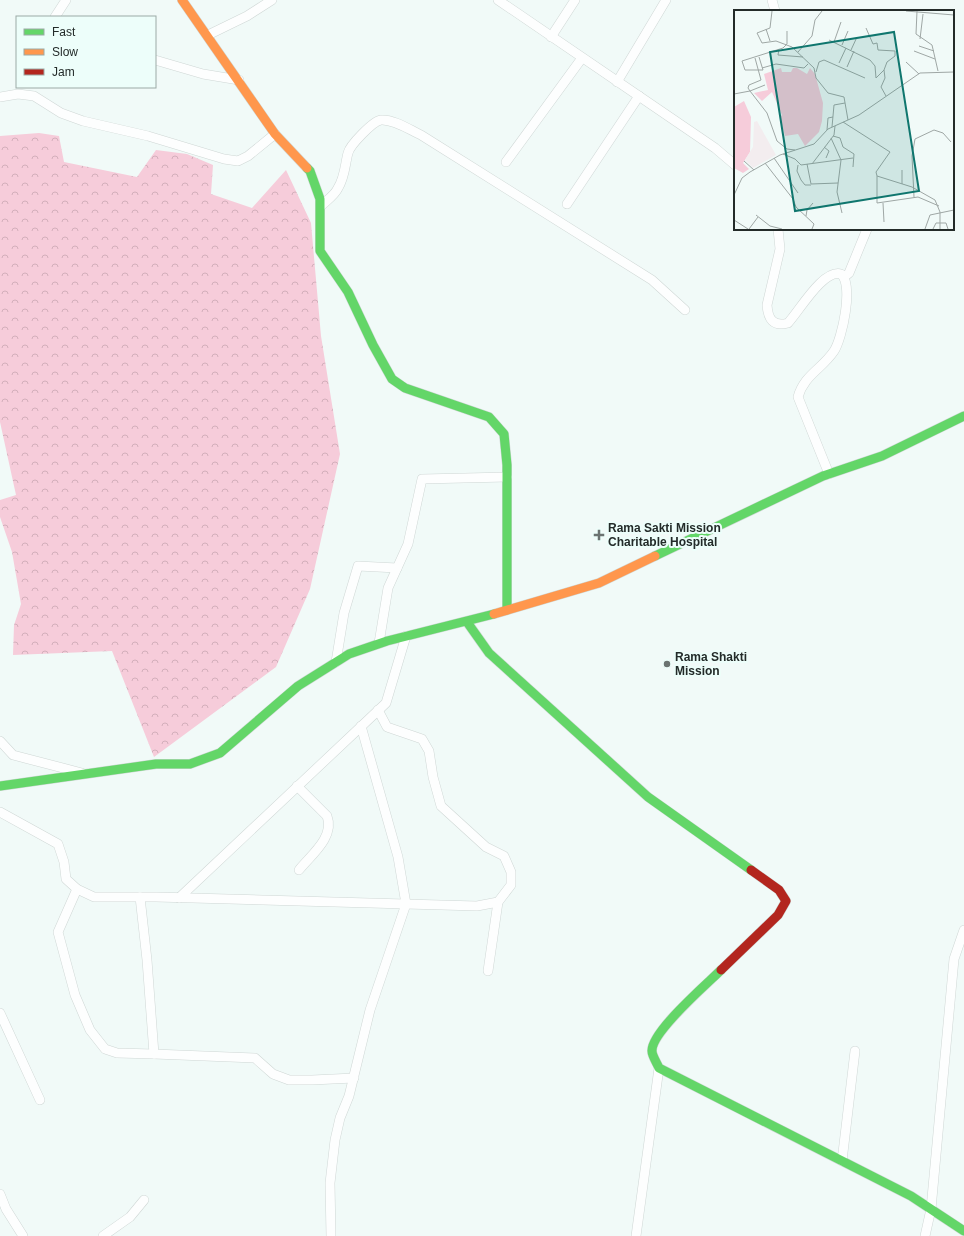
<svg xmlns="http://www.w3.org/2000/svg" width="964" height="1236" font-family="Helvetica,sans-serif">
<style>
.forest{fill:url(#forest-crowns)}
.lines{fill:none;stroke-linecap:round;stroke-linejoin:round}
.street-casing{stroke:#cfd7d5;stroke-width:10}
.fast-casing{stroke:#cfd7d5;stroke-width:10}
.slow-casing{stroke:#cfd7d5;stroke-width:10}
.jam-casing{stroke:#cfd7d5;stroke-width:10}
.street{stroke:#fdfefe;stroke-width:9}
.fast{stroke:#63d668;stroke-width:9}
.slow{stroke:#ff974d;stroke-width:9}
.jam{stroke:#b3261e;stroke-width:9}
.poi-dot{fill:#6b7371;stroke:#edfefa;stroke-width:1.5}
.labels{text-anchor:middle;stroke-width:4;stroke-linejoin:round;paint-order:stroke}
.poi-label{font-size:12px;font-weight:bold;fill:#232b29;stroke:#edfefa;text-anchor:start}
.inset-road{fill:none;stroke:#9fa7a5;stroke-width:1}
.view{fill:#0f766e;fill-opacity:0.15;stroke:#0f766e;stroke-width:2}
.inset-edge{fill:none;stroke:#232b29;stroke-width:2}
</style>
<defs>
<pattern id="forest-crowns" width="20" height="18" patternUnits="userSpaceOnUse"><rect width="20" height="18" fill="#f6ccda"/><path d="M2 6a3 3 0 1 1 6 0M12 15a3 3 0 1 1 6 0" fill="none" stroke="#d3afbb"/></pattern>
</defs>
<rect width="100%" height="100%" fill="#f1faf8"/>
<path class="forest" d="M39 133 59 136 64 162 137 177 156 150 187 154 213 165 211 194 252 208 286 170 311 223 321 336 340 454 310 589 276 667 154 757 112 651 13 655 14 625 21 604 12 552 0 517V500L16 495 0 422V136Z"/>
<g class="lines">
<defs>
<g id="street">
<path d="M498 0 715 148 735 165"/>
<path d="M772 0 775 11"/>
<path d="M55 17 66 0"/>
<path d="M208 35 247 16 272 0"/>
<path d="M551 37 575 0"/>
<path d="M155 60 203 74 239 80"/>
<path d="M617 82 666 0"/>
<path d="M0 97 18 94 34 96 61 113 83 121 148 136 224 159 238 161 248 156 275 134"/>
<path d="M506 162 582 58"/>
<path d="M567 204 639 96"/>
<path d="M321 206C326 201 335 195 338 188 345 177 345 164 348 153 350 145 373 121 381 120 394 119 410 130 421 135L652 280 685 310"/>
<path d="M778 229 780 249 767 305C768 319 773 327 788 323 800 310 823 269 841 274 854 285 842 339 834 351 822 369 804 375 798 397L829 474"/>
<path d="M844 277 849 273 867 229"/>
<path d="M379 643 388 588 408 544 422 479 507 477"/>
<path d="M336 662 344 613 358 566 397 568"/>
<path d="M378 710 387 727 422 739 429 751 433 777 441 806 486 847 504 856 511 872V885L498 902 488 971"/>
<path d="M0 741 13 755 82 773"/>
<path d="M297 786 327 816C335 837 311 855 299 870"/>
<path d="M0 812 58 844 64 862 66 879 77 889 94 897H156L477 906 498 902"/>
<path d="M77 889 58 932 75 995 90 1030 105 1049 117 1053 154 1054"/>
<path d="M140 897 147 960 154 1054 255 1058 273 1074 289 1080H312L354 1078"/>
<path d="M179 898 386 703 406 636"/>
<path d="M0 1013 40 1100"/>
<path d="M842 1161 855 1051"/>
<path d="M0 1194 6 1209 23 1236"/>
<path d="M103 1236 130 1217 144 1200"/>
<path d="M331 1236 330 1183 335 1140 340 1118 349 1096 370 1010 406 904 398 857 361 726"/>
<path d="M636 1236 659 1068"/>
<path d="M925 1236 931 1209 954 959 964 930"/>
</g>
<g id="fast">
<path d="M307 168 310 171 320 199V251L348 292 373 345 392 379 405 388 489 417 504 434 507 465V610"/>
<path d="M655 556 823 476 882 456 964 416"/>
<path d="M467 622 489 653 648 797 751 870"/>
<path d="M0 786 156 764H190L220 753 298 686 349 654 387 641 494 614"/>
<path d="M721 970C707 984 651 1032 652 1051 652 1056 657 1063 659 1068L911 1196 964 1231"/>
</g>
<g id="slow">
<path d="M182 0 275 134 307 168"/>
<path d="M494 614 599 583 655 556"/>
</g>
<path id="jam" d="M721 970 778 915 786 901 779 890 751 870"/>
</defs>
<use href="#street" class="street-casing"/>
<use href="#fast" class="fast-casing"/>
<use href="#slow" class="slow-casing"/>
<use href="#jam" class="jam-casing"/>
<use href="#street" class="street"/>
<use href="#fast" class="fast"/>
<use href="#slow" class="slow"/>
<use href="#jam" class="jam"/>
</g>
<g class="poi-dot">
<path d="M597 529h4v4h4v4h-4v4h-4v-4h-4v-4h4z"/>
<circle cx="667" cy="664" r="4"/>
</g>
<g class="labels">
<g class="poi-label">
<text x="608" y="532">Rama Sakti Mission<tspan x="608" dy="14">Charitable Hospital</tspan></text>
<text x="675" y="661">Rama Shakti<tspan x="675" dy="14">Mission</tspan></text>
</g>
</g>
<g transform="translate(734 10)">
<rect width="220" height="220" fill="#f1faf8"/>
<path d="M47 58 48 62H57L59 58H63L73 64 76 58 81 64 89 93 88 111 85 122 71 136 64 124 51 126 46 107 48 105 38 82 28 91 20 83 34 80 30 64ZM10 91 17 107 16 142 9 153 15 159 9 163 0 158V97Z" fill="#f6ccda"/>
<path d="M23 111 42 145 19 158 11 150 19 137 20 112Z" fill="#f3edef"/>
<path class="inset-road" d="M38 1 36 18 23 23 28 33 42 31 58 37 80 58 82 68 94 83 110 87 114 110M172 1 220 5M183 1 182 24 198 35 204 61M132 18 139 34 143 33 144 40 161 41V46L153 52 150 60M32 19 36 31M186 29 189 4M95 30 136 50 141 56 142 68 150 60 151 68 147 77 152 86M220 30V46M100 32 107 12M108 35 114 21M185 36 200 41M45 39 44 45 69 47M117 40 123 27M180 41 201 49M64 42 78 26 81 10 88 1M25 47 29 60H11L8 51 49 38 53 34V21M21 48 27 70 15 75 14 78 16 81 31 75M172 52 185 64M105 53 112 38M113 57 120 41M28 58 42 54 70 58 74 54M82 62 85 52 90 50 131 68M0 84 16 81 33 103 43 131 53 139 61 140M109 112 156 142 142 162 143 166 178 177 201 190 206 202V219M98 117 100 95 111 93M93 120 94 108 99 107M99 126 106 128 109 137 120 144 119 157M97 128 107 150 103 182 108 203M90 137 95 141 92 148M49 144 61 149 67 155 119 148M40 148 64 183M10 151 20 160M31 153 59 189 62 197 80 214 78 219M73 154 77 174 104 173M78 154 100 125 101 116M64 155 63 161 67 170 71 175H77M168 160V174M143 166V193L184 187 205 196M0 185 8 168 16 162 46 145 80 134 94 119 125 105 186 63 220 62M180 187 178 146 181 129 200 120 209 123 217 132M149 193 150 212M22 205 36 216 48 219M72 206 73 200 79 193M0 210 14 219M15 219 24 207M191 219 196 205 220 200M199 219 202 213H212L214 219"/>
<path class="view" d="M160 22 185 181 61 201 36 42Z"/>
<rect width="220" height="220" class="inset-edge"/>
</g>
<rect x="16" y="16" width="140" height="72" fill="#edfefa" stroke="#9caaa6"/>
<rect x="24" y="29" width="20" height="6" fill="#63d668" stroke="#9caaa6"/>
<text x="52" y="36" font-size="12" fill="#232b29">Fast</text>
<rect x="24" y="49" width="20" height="6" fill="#ff974d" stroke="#9caaa6"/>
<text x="52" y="56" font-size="12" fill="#232b29">Slow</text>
<rect x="24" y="69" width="20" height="6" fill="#b3261e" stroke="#9caaa6"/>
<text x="52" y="76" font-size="12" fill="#232b29">Jam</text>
</svg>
